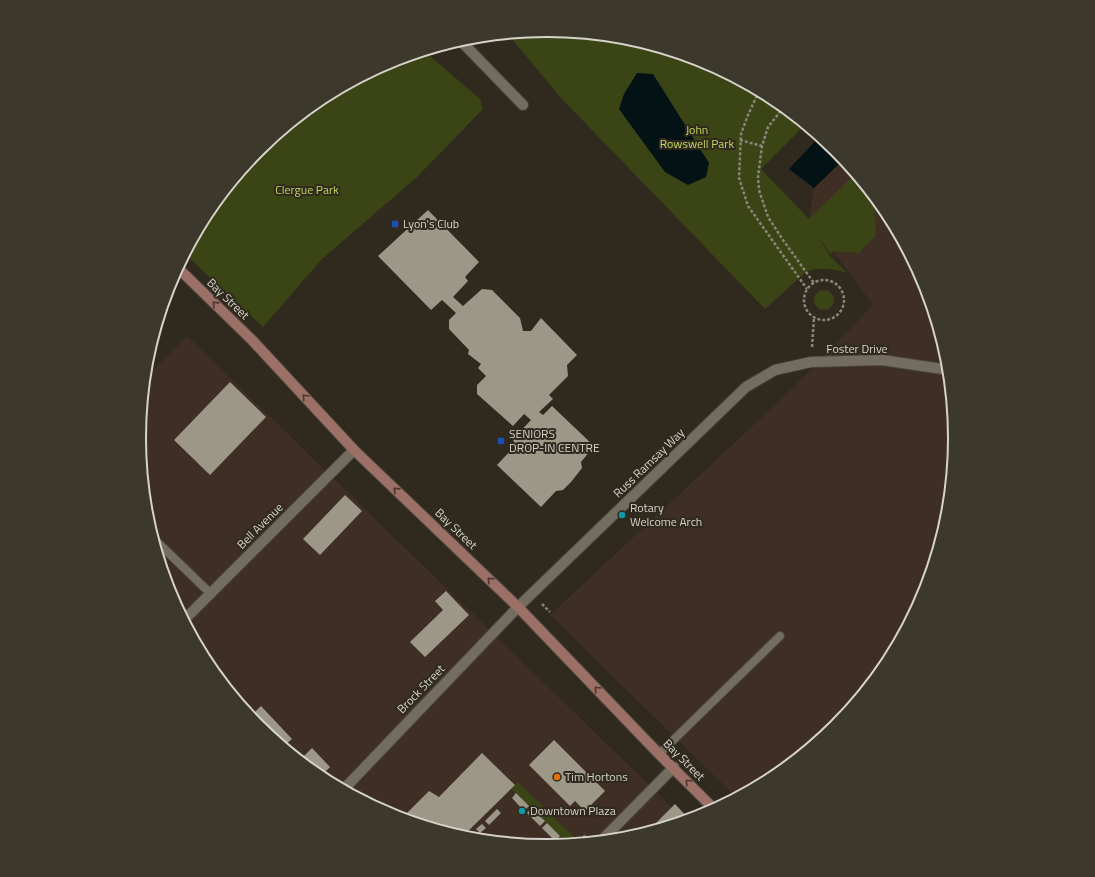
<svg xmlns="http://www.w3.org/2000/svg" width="1095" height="877" font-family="'Titillium Web',sans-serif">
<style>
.commercial{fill:#3f2e24}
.green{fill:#3b4415}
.water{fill:#031215}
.building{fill:#9d9788}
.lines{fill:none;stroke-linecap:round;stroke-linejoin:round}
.service-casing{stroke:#49453b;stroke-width:10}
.minor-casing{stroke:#49453b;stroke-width:12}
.tertiary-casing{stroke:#49453b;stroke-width:12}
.secondary-casing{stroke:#49453b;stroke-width:12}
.path{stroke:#89857b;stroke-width:2.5;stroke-dasharray:3 2;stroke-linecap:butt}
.service{stroke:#736d5f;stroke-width:8}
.minor{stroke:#736d5f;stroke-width:10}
.tertiary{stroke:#736d5f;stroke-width:10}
.secondary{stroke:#9c7067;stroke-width:10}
.oneway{stroke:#46382d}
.transit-dot{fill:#1a4fb4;stroke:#302a1e;stroke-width:1.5}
.culture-dot{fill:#0f9aa8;stroke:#302a1e;stroke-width:1.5}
.food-dot{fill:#e8710a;stroke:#302a1e;stroke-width:1.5}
.labels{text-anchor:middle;stroke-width:4;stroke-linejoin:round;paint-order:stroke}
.park-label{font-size:12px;fill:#bfd85e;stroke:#302a1e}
.poi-label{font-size:12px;fill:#d6d3cb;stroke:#302a1e;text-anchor:start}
.street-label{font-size:12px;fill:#d6d3cb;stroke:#302a1e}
.rim{fill:none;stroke:#d6d3cb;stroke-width:2}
</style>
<rect width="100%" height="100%" fill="#302a1e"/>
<g class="commercial">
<path d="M844 159 887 212 925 282 948 359 956 439 948 518 925 595 887 666 836 728 774 778 737 798 550 615 792 389 873 305 809 219 814 188Z"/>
<path d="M187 336 686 821 627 839 547 847 468 839 391 816 320 778 258 727 208 665 170 595 147 518 139 438 145 378Z"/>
</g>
<g class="green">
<path d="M548 30 627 38 704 61 775 99 806 124 761 169 809 219 856 173 874 195 876 235 859 253 834 251 830 254 818 236 829 255 847 273C834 269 821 267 807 271L765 309 561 98 508 34Z"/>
<path d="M424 51 480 99 483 109 417 177 321 260 263 327 185 254 208 211 259 149 321 99 391 61Z"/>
<circle cx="824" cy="300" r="10"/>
<path d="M518 782 580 843V844L571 845 567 843 511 789Z"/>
</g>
<g class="water">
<path d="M637 73 653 74 709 163 706 177 688 185 665 172 619 109 624 94Z"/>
<path d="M820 136 837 150 844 159 814 188 789 169Z"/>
</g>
<g class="building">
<path d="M428 210 479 262 465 277 468 281 453 297 463 306 482 289 492 290 520 318 523 331H531L541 318 577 355 567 365 568 376 549 395 553 399 539 412 543 415 552 406 594 446 581 462 582 468 571 482 563 490 556 491 541 507 497 465 515 446 513 439 531 420 524 414 513 426 477 394V385L486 376 478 368 481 364 468 354 469 350 449 329V320L456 313 442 300 431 310 378 256Z"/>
<path d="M230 382 266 417 210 475 174 440Z"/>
<path d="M345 495 362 511 320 555 303 539Z"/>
<path d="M446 591 469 615 425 657 410 642 443 610 435 601Z"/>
<path d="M198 646 219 669 214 673 208 665Z"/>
<path d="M261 706 292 739 283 747 258 727 250 717Z"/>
<path d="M554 740 605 791 585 811 575 801 570 806 529 765Z"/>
<path d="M312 748 330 767 320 777 299 761Z"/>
<path d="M482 753 515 785 462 837 401 819 429 791 439 797Z"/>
<path d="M516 793 529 806 524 811 512 798Z"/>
<path d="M675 804 690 820 646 833Z"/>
<path d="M531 808 545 821 540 826 527 813Z"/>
<path d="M497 809 501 813 489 825 485 821Z"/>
<path d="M547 823 560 836 555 841 542 828Z"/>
<path d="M482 824 486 828 480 833 476 829Z"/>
</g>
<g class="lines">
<defs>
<g id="service">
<path d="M153 538 211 594"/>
<path d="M659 754 780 636"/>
</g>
<g id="minor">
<path d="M460 40 523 105"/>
<path d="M184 620 354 450"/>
<path d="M343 790 518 607"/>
<path d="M600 842 674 767"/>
</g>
<path id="tertiary" d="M518 607 746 387 775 370 811 362 882 360 949 370"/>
<path id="secondary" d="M178 268 252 340 354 450 518 607 659 754 715 810"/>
</defs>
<use href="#service" class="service-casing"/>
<use href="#minor" class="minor-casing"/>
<use href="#tertiary" class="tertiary-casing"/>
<use href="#secondary" class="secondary-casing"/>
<g class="path">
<path d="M759 91 748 115 741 134 739 178 748 206 807 289"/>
<path d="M784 107 768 127 762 146 758 177 759 190 768 217 783 240 814 283"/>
<path d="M740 140 762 146"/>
<circle cx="824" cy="300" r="20"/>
<path d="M812 347 814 318"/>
<path d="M542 604 550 612"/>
<path d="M583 843 585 833"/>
</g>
<use href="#service" class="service"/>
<use href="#minor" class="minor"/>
<use href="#tertiary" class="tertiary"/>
<use href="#secondary" class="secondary"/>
</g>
<defs><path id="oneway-chevron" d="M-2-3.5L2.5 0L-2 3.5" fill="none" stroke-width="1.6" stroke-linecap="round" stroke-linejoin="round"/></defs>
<g class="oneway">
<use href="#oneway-chevron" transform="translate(215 304) rotate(-136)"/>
<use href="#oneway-chevron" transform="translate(305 397) rotate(-133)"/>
<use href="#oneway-chevron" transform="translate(396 490) rotate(-136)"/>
<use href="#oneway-chevron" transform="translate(490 580) rotate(-136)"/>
<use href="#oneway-chevron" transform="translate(597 689) rotate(-134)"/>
<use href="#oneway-chevron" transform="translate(688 782) rotate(-134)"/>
</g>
<g class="transit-dot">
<rect x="391" y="220" width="8" height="8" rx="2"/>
<rect x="497" y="437" width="8" height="8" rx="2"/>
</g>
<g class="culture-dot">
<circle cx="622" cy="515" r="4"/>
<circle cx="522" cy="811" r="4"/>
</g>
<circle class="food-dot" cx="557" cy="777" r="4"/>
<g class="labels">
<g class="park-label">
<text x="697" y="134">John<tspan x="697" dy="14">Rowswell Park</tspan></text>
<text x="307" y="194">Clergue Park</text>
</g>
<g class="poi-label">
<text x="403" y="228">Lyon's Club</text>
<text x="509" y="438">SENIORS<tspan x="509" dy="14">DROP-IN CENTRE</tspan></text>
<text x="630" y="512">Rotary<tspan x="630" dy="14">Welcome Arch</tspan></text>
<text x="565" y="781">Tim Hortons</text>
<text x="530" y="815">Downtown Plaza</text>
</g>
<g class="street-label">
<text transform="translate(228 299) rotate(44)" y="4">Bay Street</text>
<text x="857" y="353">Foster Drive</text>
<text transform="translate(649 463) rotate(-44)" y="4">Russ Ramsay Way</text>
<text transform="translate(260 526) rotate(-45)" y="4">Bell Avenue</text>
<text transform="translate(456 529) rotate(44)" y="4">Bay Street</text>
<text transform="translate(421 689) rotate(-46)" y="4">Brock Street</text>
<text transform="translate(684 760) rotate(45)" y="4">Bay Street</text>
</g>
</g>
<path d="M0 0H1095V877H0ZM146 438a401 401 0 1 1 802 0a401 401 0 1 1-802 0Z" fill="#3d382c" fill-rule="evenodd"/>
<path class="rim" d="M146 438a401 401 0 1 1 802 0a401 401 0 1 1-802 0Z"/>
</svg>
